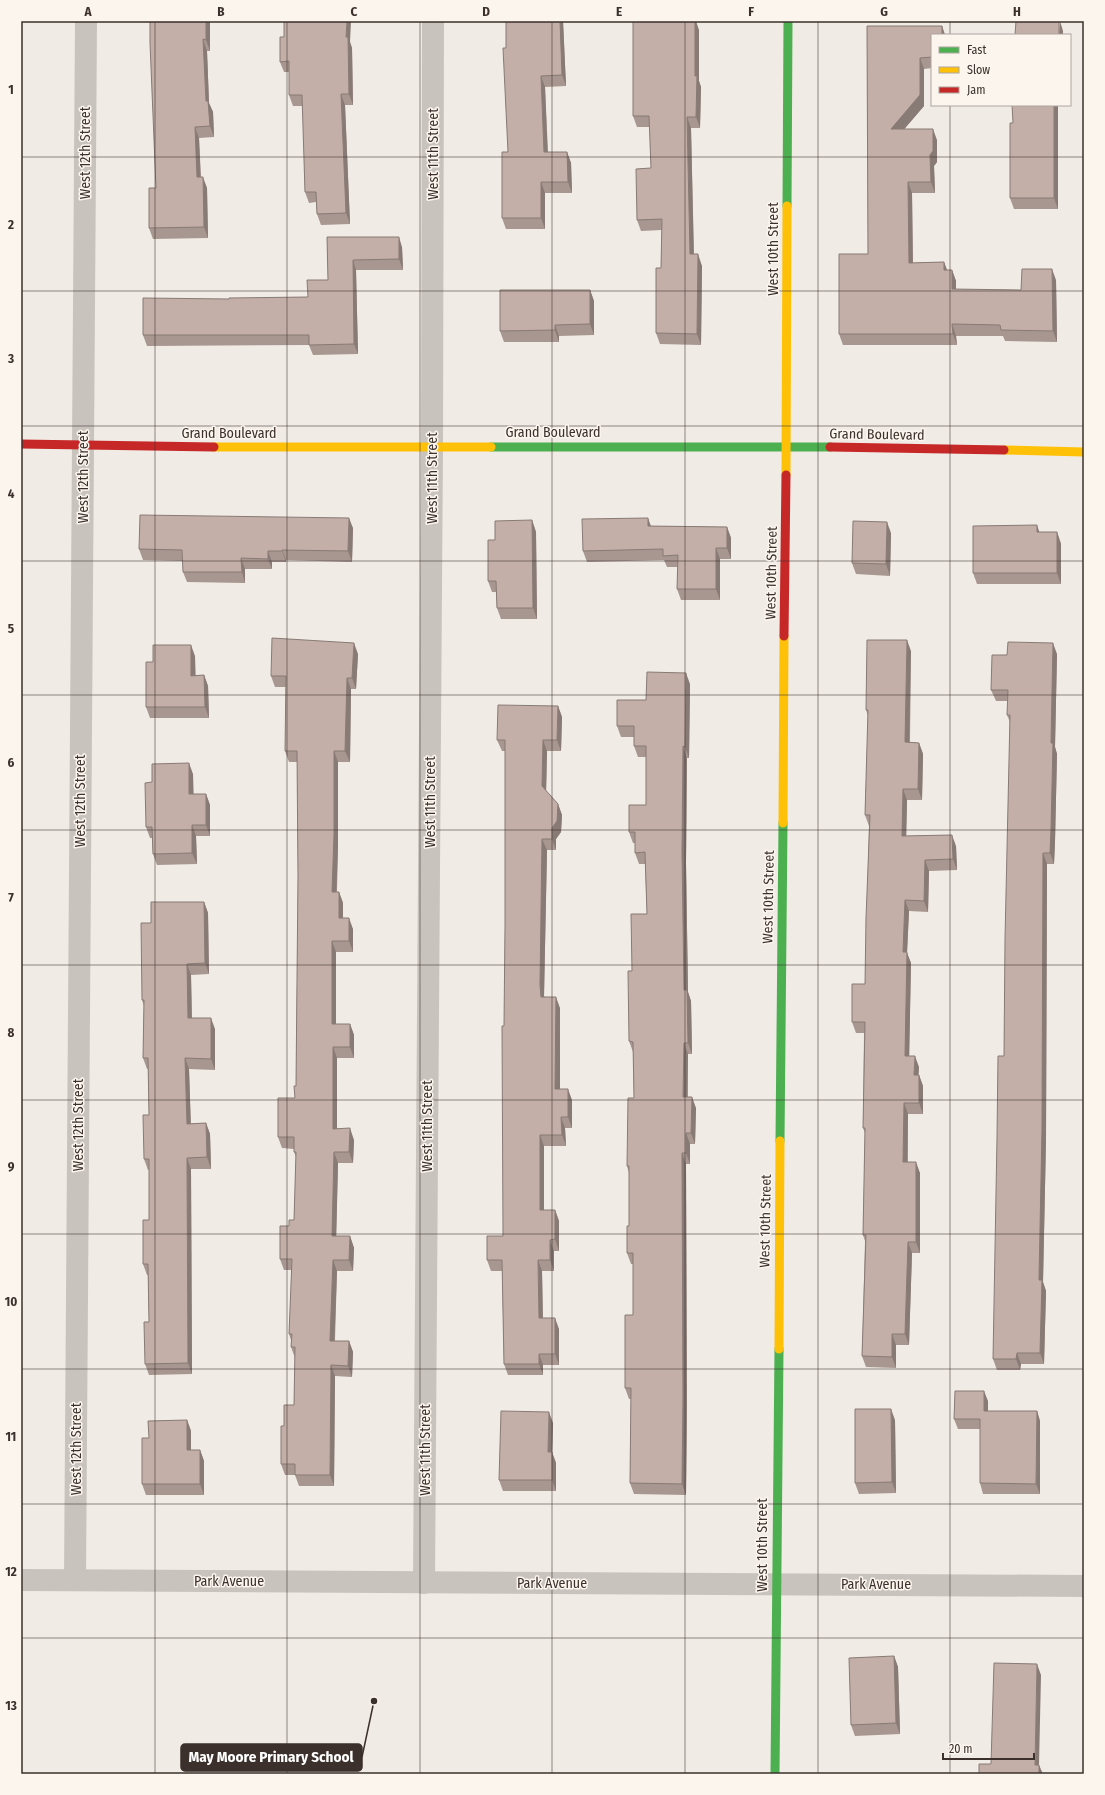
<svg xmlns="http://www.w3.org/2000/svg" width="1105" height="1795" font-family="'Fira Sans Condensed',sans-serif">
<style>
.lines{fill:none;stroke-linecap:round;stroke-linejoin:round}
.street{stroke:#c9c3be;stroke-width:22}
.fast{stroke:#4caf50;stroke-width:9}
.slow{stroke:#ffc107;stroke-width:9}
.jam{stroke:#c62828;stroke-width:9}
.wall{fill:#a89690}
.shaded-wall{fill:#887a75}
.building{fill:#c3afa7;stroke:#887a75}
.grid{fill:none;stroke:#3b302b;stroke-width:1;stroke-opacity:0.55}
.labels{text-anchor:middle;stroke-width:3;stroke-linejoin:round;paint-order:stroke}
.street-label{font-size:14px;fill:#3b302b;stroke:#fbf5ee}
.leader{fill:none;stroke:#3b302b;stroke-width:1.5}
.callout-dot{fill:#3b302b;stroke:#fbf5ee;stroke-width:1.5}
.callout{fill:#3b302b;stroke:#3b302b;stroke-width:1.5}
.callout-label{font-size:15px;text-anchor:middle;font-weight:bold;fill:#fff}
.neatline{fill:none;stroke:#3b302b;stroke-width:1.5}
.grid-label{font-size:13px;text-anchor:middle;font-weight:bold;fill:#3b302b}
</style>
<rect width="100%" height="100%" fill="#f0ebe5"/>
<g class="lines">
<g class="street">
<path d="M21 1580 1084 1586"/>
<path d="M75 1580 86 21"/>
<path d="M424 1583 432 446 433 21"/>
</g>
<g class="fast">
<path d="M787 206 788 21"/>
<path d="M491 447H830"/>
<path d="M780 1141 783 823"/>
<path d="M775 1774 779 1349"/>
</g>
<g class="slow">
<path d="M214 447H491"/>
<path d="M1004 450 1084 452"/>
<path d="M786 475 787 206"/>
<path d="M783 823 784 636"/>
<path d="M779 1349 780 1141"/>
</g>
<g class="jam">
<path d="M21 444 214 447"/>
<path d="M830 447 1004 450"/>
<path d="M784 636 786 475"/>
</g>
</g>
<g class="wall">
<path d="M150 21H210V51H207L209 103 213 112 214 137 199 138 201 177 207 188 208 238 153 239 149 228 156 188Z"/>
<path d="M506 21H563L566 86 545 87 548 152H567L571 163 572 193H545V229H506L502 218 508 152Z"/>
<path d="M867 26H942L945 35H932V68L924 69V106L904 129 937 140V162L934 166 935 193H912L913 263 944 262 947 270H952L956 281V289L1021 290 1056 280 1057 342 1005 341 1003 336H956L957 345H843L839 334 868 254Z"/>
<path d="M699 30V81L701 87 700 128H691L694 254 702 266 701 345 660 344 656 333 661 268 662 230 641 231 637 220 651 168 650 127H637L633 116Z"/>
<path d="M284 37 350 42 352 48 353 105H345L350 224 321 225 317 214 316 202 309 203 305 192 303 106H293L289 95V72H284L280 62Z"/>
<path d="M1058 105V209H1014L1010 198 1013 123Z"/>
<path d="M327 237 402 247 403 270H356L358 354 313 355 309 345 147 346 143 335 229 299 308 297 328 280Z"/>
<path d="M590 290 594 301V335L559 336V342H504L500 331Z"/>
<path d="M532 520 536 532 537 619H501L497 608 496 592H492L488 581 495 540Z"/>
<path d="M651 526 727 527 731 538V559H720V600H681L677 589 678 567H667L664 560 587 562 583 551Z"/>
<path d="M353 528 352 562 286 560V562H272V569H245V583L187 582 183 572V561L143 560 139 549Z"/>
<path d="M1039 532H1057L1061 544V584H977L973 573Z"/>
<path d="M891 533 890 576 856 574 852 563Z"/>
<path d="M911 651 910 742 919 743 923 754 922 800H907L906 836 956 846 957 870 929 871 928 912 909 911 907 953 911 963 909 1056 919 1067 918 1075H919L923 1086V1114H908V1162L920 1173V1253H912L909 1345H896V1368L866 1367 862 1356 865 1241 863 1235 865 1133 863 1128 864 1033H856L852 1022 865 984 869 826 865 815 868 716 866 710Z"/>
<path d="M358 654 356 689H351L350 762H338V846L337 892H339L343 903V918L353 929V952H336V1024H350L354 1035V1058H337V1129L354 1140 353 1163H338L336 1236H350L354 1248 353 1271H337L335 1341H349L353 1352 352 1377 335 1376 334 1486H299L295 1475H285L281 1464 284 1426 294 1405 295 1358 291 1347V1340L289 1334 292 1270H284L280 1259 289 1226 294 1220 296 1157 294 1152V1149L282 1148 278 1137 295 1098 296 1086 298 876 297 762H289L285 751 286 687H275L271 676Z"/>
<path d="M1057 654 1055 747 1057 754 1055 842 1054 864H1047L1046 1140 1043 1282 1046 1291 1044 1364H1021L1020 1370H997L993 1359 1004 1056 1010 722 1007 715 1008 701H996L991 690 1007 655Z"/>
<path d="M195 656V676L204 675 208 686 209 718H150L146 707 153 662Z"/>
<path d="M690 684 689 758H687L686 863 688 992 691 1001 692 1054H688V1097L696 1108 695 1144H690V1164H686L687 1406 686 1495 634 1494 630 1483 631 1399H629L625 1388 633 1315V1264H631L627 1253 629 1226V1173L627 1166 634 1098 633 1052 629 1041 632 971 647 914 645 864H639L635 853V843H633L629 832 646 805V757H638L634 746V737H621L617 726 646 700Z"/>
<path d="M558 706 562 717 561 751H547L546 791 558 804 562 815 561 832 556 839V850H547L544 996 545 997 560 1008V1089L572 1100V1128H565L566 1146H544V1210H555L559 1221V1251H554V1271H542L543 1318 559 1329V1365H543V1375H508L504 1364 502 1271H491L487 1260 503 1236 505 926V751H502L497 740Z"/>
<path d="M193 774V794H206L210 805V836H196L197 864 157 865 153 854 152 838H150L146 827 152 782Z"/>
<path d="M204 902 208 913 209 974 191 975 192 1018 215 1029V1070L189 1069 191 1124 206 1123 210 1134 211 1169H191L192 1374 149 1375 145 1364 149 1322 148 1275H147L143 1264 149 1220V1170H148L144 1159 149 1115 148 1069H147L143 1058 144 1006 142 1000Z"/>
<path d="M988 1401V1411H1037L1040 1421V1494H983L980 1483V1429H958L954 1419Z"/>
<path d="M187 1420 191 1431V1450H200L204 1461V1495H146L142 1484 149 1438Z"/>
<path d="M895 1420 896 1493 859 1494 855 1483Z"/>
<path d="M553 1423 552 1452 556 1463V1491H503L499 1480Z"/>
<path d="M894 1656 898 1667 900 1734 855 1736 851 1725Z"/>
</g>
<g class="shaded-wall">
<path d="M206 21H210V51L206 40Z"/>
<path d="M347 21H351L350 42 352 48 353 105 349 94 346 37Z"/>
<path d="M560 21H563L566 86 562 75Z"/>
<path d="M695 21H696L699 30V81L701 87 700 128 696 117 695 76Z"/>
<path d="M1060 21 1063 31V35H1059Z"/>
<path d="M942 26 945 35H942Z"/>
<path d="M203 39 207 51 209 103 213 112 214 137 210 126 206 101Z"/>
<path d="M920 58 924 69V106L895 140 891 129Z"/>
<path d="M541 76 545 87 548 163 544 152Z"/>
<path d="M341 94 345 105 350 224 346 213Z"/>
<path d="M1054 105H1058V209L1054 198Z"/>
<path d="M687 117 691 128 694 265 690 254Z"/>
<path d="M195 127 199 138 201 188 197 177Z"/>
<path d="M933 129 937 140V162L934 166 935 193 931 182 930 155Z"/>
<path d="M567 152 571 163 572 193 568 182Z"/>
<path d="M203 177 207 188 208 238 204 227Z"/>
<path d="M541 182 545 193V229L541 218Z"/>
<path d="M908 182 912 193 913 274 909 263Z"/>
<path d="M399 237 402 247 403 270 399 259Z"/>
<path d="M698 254 702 266 701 345 697 334Z"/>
<path d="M353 260 356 270 358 354 354 344Z"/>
<path d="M944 262 948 273 944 270Z"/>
<path d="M1052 269 1056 280 1057 342 1053 331Z"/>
<path d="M952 270 956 281V301L952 289Z"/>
<path d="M590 290 594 301V335L590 324Z"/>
<path d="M952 324 956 336 957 345 953 334Z"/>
<path d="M555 325 559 336V342L555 330Z"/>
<path d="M349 518 353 528 352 562 348 551Z"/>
<path d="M648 518 652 529 648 526Z"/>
<path d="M532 520 536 532 537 619 533 608Z"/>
<path d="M887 522 891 533 890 576 886 564Z"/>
<path d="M1037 525 1041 537 1037 532Z"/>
<path d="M727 527 731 538V559L727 548Z"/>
<path d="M1057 532 1061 544V584L1057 573Z"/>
<path d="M716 548 720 559V600L716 589Z"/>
<path d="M282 550 286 560V562L282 551Z"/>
<path d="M268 551 272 562V569L268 559Z"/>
<path d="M241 558 245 569V583L242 572Z"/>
<path d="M907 640 911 651 909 753 905 742Z"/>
<path d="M354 643 358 654 356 689 352 678Z"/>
<path d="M1053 643 1057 654 1055 747 1057 754 1055 842 1054 864 1050 853 1051 743Z"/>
<path d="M191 645 195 656 196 687 191 676Z"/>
<path d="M686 673 690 684 689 758 685 747Z"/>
<path d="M204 675 208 686 209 718 205 707Z"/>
<path d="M347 678 351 689 350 762 345 751Z"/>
<path d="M558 706 562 717 561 751 557 740Z"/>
<path d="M543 740 547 751 546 797 542 786Z"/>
<path d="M919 743 923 754 922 800 918 789Z"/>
<path d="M683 746 687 758 686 863 688 992 691 1001 692 1054 688 1043 684 990 682 852Z"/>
<path d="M334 751 338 762V846L336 903 332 892Z"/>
<path d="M189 763 193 774 194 805 189 794Z"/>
<path d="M903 789 907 800 906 847 902 836Z"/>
<path d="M206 794 210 805V836L206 825Z"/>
<path d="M558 804 562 815 561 832 556 839V850L552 839V828Z"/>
<path d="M192 825 196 836 197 864 192 853Z"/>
<path d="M952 835 956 846 957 870 953 859Z"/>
<path d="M542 839 547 850 544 996 545 1008 541 997 540 985Z"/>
<path d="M1043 853 1047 864 1046 1140 1043 1282 1046 1291 1044 1364 1040 1353 1039 1280Z"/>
<path d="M925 860 929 871 928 912 924 901Z"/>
<path d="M339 892 343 903V929L339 918Z"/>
<path d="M905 900 909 911 907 953 911 963 909 1067 905 1056 903 952Z"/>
<path d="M204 902 208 913 209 974 205 963Z"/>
<path d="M349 918 353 929V952L349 941Z"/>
<path d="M332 941 336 952V1035L332 1024Z"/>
<path d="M187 964 191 975 192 1029 188 1018Z"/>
<path d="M556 997 560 1008V1100L555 1089Z"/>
<path d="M211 1018 215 1029V1070L211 1059Z"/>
<path d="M350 1024 354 1035V1058L350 1047Z"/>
<path d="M684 1043 688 1054 687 1108 683 1097Z"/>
<path d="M333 1047 337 1058V1140L333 1129Z"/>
<path d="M915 1056 919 1067 918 1086 914 1075Z"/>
<path d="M185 1058 189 1069 191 1135 187 1124Z"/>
<path d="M919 1075 923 1086V1114L919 1103Z"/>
<path d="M568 1089 572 1100V1128L568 1117Z"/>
<path d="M692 1097 696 1108 695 1144 691 1133Z"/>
<path d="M904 1103 908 1114 907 1173 903 1162Z"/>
<path d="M561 1117 565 1128 566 1146 562 1135Z"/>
<path d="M206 1123 210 1134 211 1169 207 1157Z"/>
<path d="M350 1128 354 1140 353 1163 349 1152Z"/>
<path d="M686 1133 690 1144V1164L686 1153Z"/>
<path d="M540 1135 544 1146V1221L540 1210Z"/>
<path d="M334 1152 338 1163 336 1247 332 1236Z"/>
<path d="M682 1153 686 1164 687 1406 686 1495 682 1484Z"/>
<path d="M187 1158 191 1169 192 1374 188 1363Z"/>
<path d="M916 1162 920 1173V1253L916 1242Z"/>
<path d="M555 1210 559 1221V1251L555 1239Z"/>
<path d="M350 1236 354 1248 353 1271 349 1260Z"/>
<path d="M550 1240 554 1251V1271L550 1260Z"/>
<path d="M908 1242 912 1253 909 1345 905 1334Z"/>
<path d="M333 1260 337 1271 334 1352 330 1341Z"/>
<path d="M538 1260 542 1271 543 1329 539 1318Z"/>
<path d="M555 1318 559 1329V1365L555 1354Z"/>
<path d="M892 1334 896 1345V1368L892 1357Z"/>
<path d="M349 1341 353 1352 352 1377 348 1366Z"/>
<path d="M1017 1353 1021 1364 1020 1370 1016 1359Z"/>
<path d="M539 1354 543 1365V1375L539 1364Z"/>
<path d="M331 1365 335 1376 334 1486 330 1475Z"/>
<path d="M984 1391 988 1401V1421L984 1411Z"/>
<path d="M891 1409 895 1420 896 1493 892 1482Z"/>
<path d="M1037 1411 1040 1421V1494L1036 1484Z"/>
<path d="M549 1412 553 1423 552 1463 548 1452Z"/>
<path d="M187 1420 191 1431V1461L187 1450Z"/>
<path d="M200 1450 204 1461V1495L200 1484Z"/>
<path d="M552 1452 556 1463V1491L552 1480Z"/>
<path d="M894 1656 898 1667 900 1734 896 1723Z"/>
<path d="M1037 1664 1041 1675 1039 1765 1043 1774H1038L1035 1765Z"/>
</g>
<g class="building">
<path d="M150 21H206V40L203 39 206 101H208L210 126 195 127 197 177H203L204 227 149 228V188H156L150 43Z"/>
<path d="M284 21H347L346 37H348L349 94H341L346 213 317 214 316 192H305L302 95H289V61L280 62V37H284Z"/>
<path d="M506 21H560L562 75 541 76 544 152H567L568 182H541V218H502V152H508L503 48H506Z"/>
<path d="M633 21H695V76H697L696 117H687L690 254H698L697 334 656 333V268H661L662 219 637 220 636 169 651 168 649 116H633Z"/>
<path d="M1016 21H1059V35H1015Z"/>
<path d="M867 26H942V35H932V57L920 58V95L891 129H933V151L930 155 931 182H908L909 263 944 262V270H952V289L1021 290 1022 269H1052L1053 331 1001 330 1000 325 952 324 953 334H839V254H868Z"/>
<path d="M1012 105H1054V198H1010V123H1013Z"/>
<path d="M327 237H399V259L353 260 354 344 309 345V335H143V298L229 299V298L308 297 307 280H328Z"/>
<path d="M500 290H590V324L555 325V330L500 331Z"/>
<path d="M140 515 349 518 348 551 282 550V551H268V559L241 558 242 572H183L182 550 139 549Z"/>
<path d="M648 518V526L727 527V548H716V589H677L678 555 663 556V549L583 551 582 519Z"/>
<path d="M532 520 533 608H497L496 581H488V540H495V521Z"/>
<path d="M853 521 887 522 886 564 852 563Z"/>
<path d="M1037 525V532H1057V573H973V526Z"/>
<path d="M272 638 354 643 352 678H347L345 751H334V835L332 892H339V918H349V941H332V1024H350V1047H333V1129L350 1128 349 1152H334L332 1236H350L349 1260H333L330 1341H349L348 1366 331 1365 330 1475H295V1464H281V1426H284V1405H294L295 1347H291L292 1334H289L292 1259H280V1226H289V1220H294L296 1152H294V1137H278V1098H295L294 1086H296L298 876 297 751H285L286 676H271Z"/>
<path d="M867 640H907L905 742 919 743 918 789H903L902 836 952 835 953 859 925 860 924 901 905 900 903 952H907L905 1056H915L914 1075H919V1103H904L903 1162H916V1242H908L905 1334H892V1357L862 1356 866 1235H863L865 1128H863L865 1022H852V984H865L866 918 870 815H865L868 710H866Z"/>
<path d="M1008 642 1053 643 1051 743H1053L1051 830 1050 853H1043L1042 1129 1039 1280H1042L1040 1353H1017L1016 1359H993L997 1138 998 1056H1004L1005 939 1010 715H1007L1008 690H991L992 655H1007Z"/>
<path d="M153 645H191V676L204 675 205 707H146V662H153Z"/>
<path d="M647 672 686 673 685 747 683 746 682 852 684 990H687L688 1043H684L683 1097H692L691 1133H686V1153H682L683 1395 682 1484 630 1483 631 1388H625V1315H633V1253H627V1226H629V1166H627L628 1098H634L633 1042 629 1041 628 971H632L631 914H647L645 852 635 853V832H629V805H646V746H634V726H617V700H646Z"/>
<path d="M498 705 558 706 557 740H543L542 786 558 804 557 821 552 828V839H542L540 985 541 997H556L555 1089H568V1117H561L562 1135H540V1210H555V1239L550 1240V1260H538L539 1318H555V1354H539V1364H504L502 1260H487V1236H503L502 1026H504L505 926V740H497Z"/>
<path d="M189 763V794H206V825H192V853L153 854 152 827H146L145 783 152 782V764Z"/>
<path d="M151 902H204L205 963 187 964 188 1018H211V1059L185 1058 187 1124 206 1123 207 1157 187 1158 188 1363 145 1364 144 1322H149L148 1264H143V1220H149V1159H144L143 1115H149L148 1058H143L144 1000H142L141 923H151Z"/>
<path d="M955 1391H984V1411H1037L1036 1484 980 1483V1419H954Z"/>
<path d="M855 1409H891L892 1482 855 1483Z"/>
<path d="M501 1411 549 1412 548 1452H552V1480H499Z"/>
<path d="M187 1420V1450H200V1484H142V1438H149L148 1421Z"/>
<path d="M894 1656 896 1723 851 1725 849 1658Z"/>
<path d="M994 1663 1037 1664 1035 1765H1039V1774H979V1764H991Z"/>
</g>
<path class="grid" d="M155 21V1774M287 21V1774M420 21V1774M552 21V1774M685 21V1774M818 21V1774M950 21V35M950 105V1774M21 157H1084M21 291H1084M21 426H1084M21 561H1084M21 695H1084M21 830H1084M21 965H1084M21 1100H1084M21 1234H1084M21 1369H1084M21 1504H1084M21 1638H1084"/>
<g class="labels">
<g class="street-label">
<text transform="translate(85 153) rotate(-90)" y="5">West 12th Street</text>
<text transform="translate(433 154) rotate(-90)" y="5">West 11th Street</text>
<text transform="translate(773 249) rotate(-90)" y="5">West 10th Street</text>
<text x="553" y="437">Grand Boulevard</text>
<text x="229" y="438">Grand Boulevard</text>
<text transform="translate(877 434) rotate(1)" y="5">Grand Boulevard</text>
<text transform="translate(83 477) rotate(-90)" y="5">West 12th Street</text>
<text transform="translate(432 478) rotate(-90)" y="5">West 11th Street</text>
<text transform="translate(771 573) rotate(-89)" y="5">West 10th Street</text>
<text transform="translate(80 801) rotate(-90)" y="5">West 12th Street</text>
<text transform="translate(430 802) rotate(-90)" y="5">West 11th Street</text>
<text transform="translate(768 897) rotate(-89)" y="5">West 10th Street</text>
<text transform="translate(78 1125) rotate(-90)" y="5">West 12th Street</text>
<text transform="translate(427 1126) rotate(-90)" y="5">West 11th Street</text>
<text transform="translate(765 1221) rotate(-89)" y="5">West 10th Street</text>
<text transform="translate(76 1449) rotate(-90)" y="5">West 12th Street</text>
<text transform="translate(425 1450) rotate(-90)" y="5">West 11th Street</text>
<text transform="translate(762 1545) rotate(-90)" y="5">West 10th Street</text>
<text x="229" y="1586">Park Avenue</text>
<text x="552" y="1588">Park Avenue</text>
<text x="876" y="1589">Park Avenue</text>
</g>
</g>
<path class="leader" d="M374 1701L362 1757"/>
<circle class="callout-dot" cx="374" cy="1701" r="4"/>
<rect class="callout" x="181" y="1744" width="181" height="27" rx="4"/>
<g class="callout-label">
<text x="271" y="1762">May Moore Primary School</text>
</g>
<rect width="1105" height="1795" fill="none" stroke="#fbf5ee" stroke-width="44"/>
<rect x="931" y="34" width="140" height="72" fill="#fbf5ee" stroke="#aea6a0"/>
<rect x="939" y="47" width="20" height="6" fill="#4caf50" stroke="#aea6a0"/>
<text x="967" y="54" font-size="12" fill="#3b302b">Fast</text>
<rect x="939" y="67" width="20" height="6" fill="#ffc107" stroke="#aea6a0"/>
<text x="967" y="74" font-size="12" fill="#3b302b">Slow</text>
<rect x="939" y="87" width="20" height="6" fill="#c62828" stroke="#aea6a0"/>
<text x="967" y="94" font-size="12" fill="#3b302b">Jam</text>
<path d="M943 1753v6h91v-6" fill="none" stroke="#3b302b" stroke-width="2"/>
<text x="949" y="1753" font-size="12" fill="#3b302b" stroke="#fbf5ee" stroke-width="3" paint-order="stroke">20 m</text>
<rect x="22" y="22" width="1061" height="1751" class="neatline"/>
<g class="grid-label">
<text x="88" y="16">A</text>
<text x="221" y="16">B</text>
<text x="354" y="16">C</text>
<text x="486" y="16">D</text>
<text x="619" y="16">E</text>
<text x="751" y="16">F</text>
<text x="884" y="16">G</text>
<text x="1017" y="16">H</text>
<text x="11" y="94">1</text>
<text x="11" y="229">2</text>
<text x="11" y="363">3</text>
<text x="11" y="498">4</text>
<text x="11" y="633">5</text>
<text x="11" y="767">6</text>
<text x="11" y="902">7</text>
<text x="11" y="1037">8</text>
<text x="11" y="1171">9</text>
<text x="11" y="1306">10</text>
<text x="11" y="1441">11</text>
<text x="11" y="1576">12</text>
<text x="11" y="1710">13</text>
</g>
</svg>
